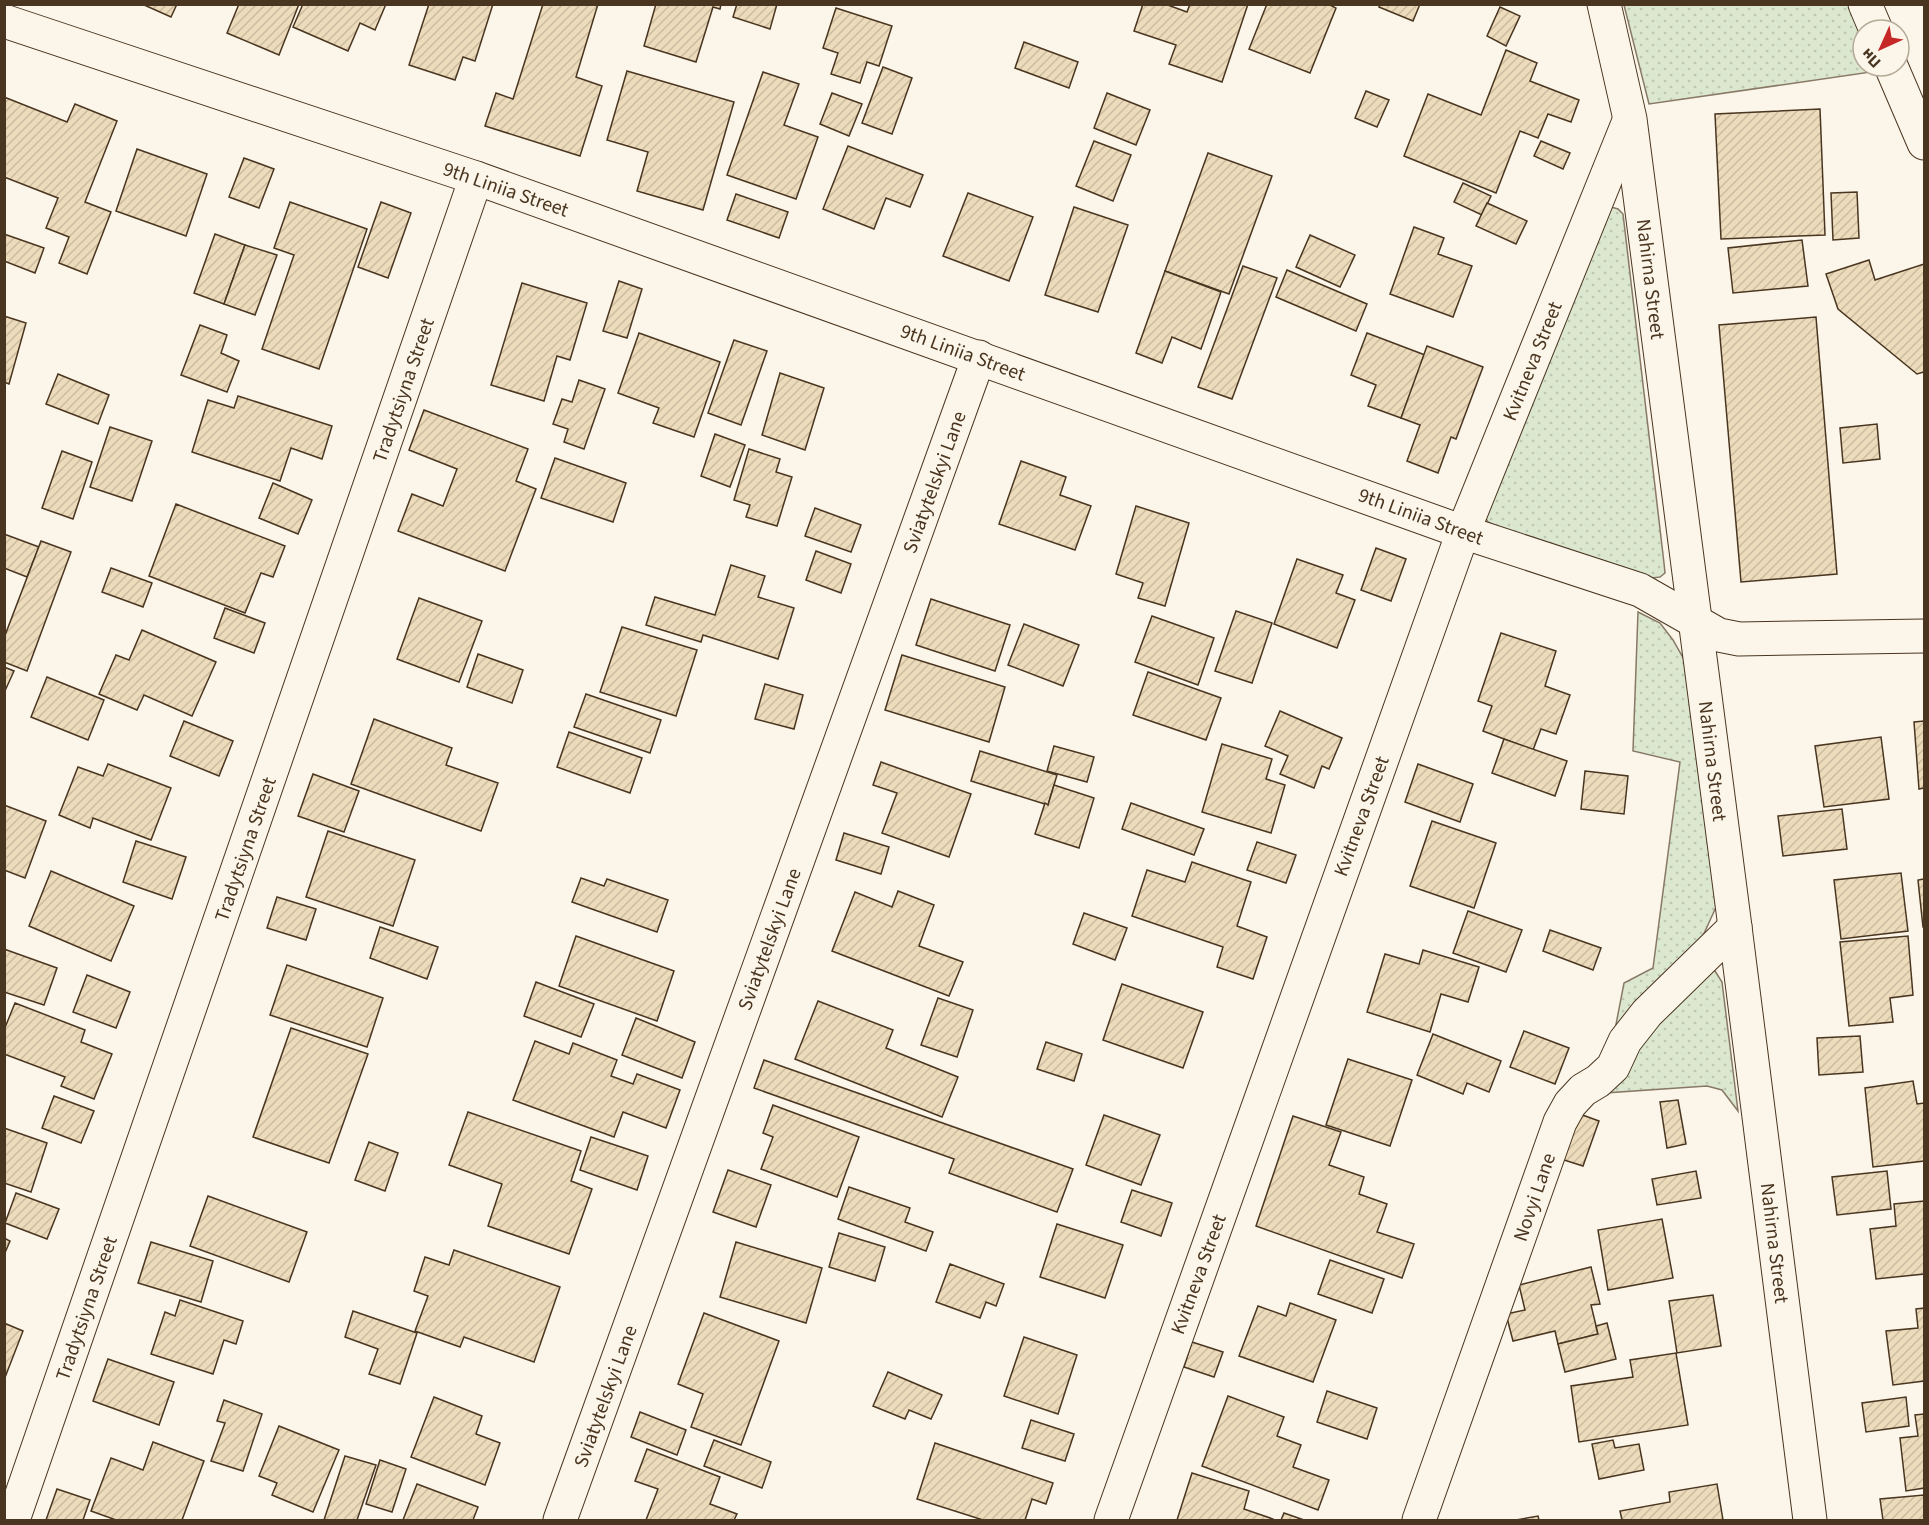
<svg xmlns="http://www.w3.org/2000/svg" width="1929" height="1525" font-family="'Source Sans 3',sans-serif">
<style>
.grass{fill:url(#grass-dots);stroke:#887966;stroke-width:1.5}
.building{fill:url(#building-hatch);stroke:#4a3520;stroke-width:1.5}
.lines{fill:none;stroke-linecap:round;stroke-linejoin:round}
.street-casing{stroke:#4a3520;stroke-width:35}
.street{stroke:#fbf6e9;stroke-width:33}
.labels{text-anchor:middle;stroke-width:4.5;stroke-linejoin:round;paint-order:stroke}
.street-label{font-size:20px;fill:#4a3520;stroke:#fbf6e9}
</style>
<defs>
<pattern id="grass-dots" width="8" height="8" patternUnits="userSpaceOnUse" patternTransform="scale(1.5)"><rect width="8" height="8" fill="#dce7d0"/><path d="M2 2h.1M6 6h.1" fill="none" stroke="#bec7b2" stroke-width="1.8" stroke-linecap="round"/></pattern>
<pattern id="building-hatch" width="6" height="6" patternUnits="userSpaceOnUse" patternTransform="scale(1.5)"><rect width="6" height="6" fill="#ecdcbc"/><path d="M-1 1l2-2M0 6l6-6M5 7l2-2" fill="none" stroke="#ccbda1"/></pattern>
</defs>
<rect width="100%" height="100%" fill="#fbf6e9"/>
<g class="grass">
<path d="M1624 5H1850L1863 36V66H1876L1878 71 1649 104Z"/>
<path d="M1611 207 1618 209 1623 214 1664 563 1665 573 1660 577 1652 578 1498 527 1488 522 1484 515Z"/>
<path d="M1638 612 1660 623 1673 640 1686 663 1717 905 1701 940 1612 1045 1624 983 1653 968 1680 762 1633 751Z"/>
<path d="M1705 970 1715 971 1722 982 1738 1111 1722 1090 1707 1086 1589 1094Z"/>
</g>
<g class="building">
<path d="M142 4H177L171 17Z"/>
<path d="M239 4H299L279 55 227 33Z"/>
<path d="M303 4H386L375 30 360 23 348 51 293 27Z"/>
<path d="M429 4H493L475 61 463 57 455 80 409 65Z"/>
<path d="M543 4H598L576 77 602 86 580 156 485 126 496 93 513 99Z"/>
<path d="M656 4H721L720 9 713 7 696 62 644 46Z"/>
<path d="M737 4H777L770 29 733 17Z"/>
<path d="M1143 4H1165L1187 12 1190 4H1248L1222 82 1169 64 1176 45 1134 31Z"/>
<path d="M1267 4H1328L1336 8 1310 73 1249 49Z"/>
<path d="M1380 4H1420L1413 21 1379 7Z"/>
<path d="M1500 7 1520 16 1506 46 1487 36Z"/>
<path d="M836 8 892 26 879 66 867 62 860 83 831 74 838 53 823 48Z"/>
<path d="M1024 42 1078 62 1069 88 1015 68Z"/>
<path d="M1506 50 1537 63 1530 81 1579 100 1571 122 1548 114 1538 138 1520 131 1496 193 1404 156 1428 94 1481 115Z"/>
<path d="M883 67 912 78 892 134 862 123Z"/>
<path d="M627 71 734 102 703 210 637 191 648 152 607 140Z"/>
<path d="M763 72 799 84 784 125 818 137 796 199 727 175Z"/>
<path d="M1366 91 1389 100 1377 127 1355 118Z"/>
<path d="M832 93 862 104 849 136 820 124Z"/>
<path d="M1107 93 1150 110 1136 145 1094 128Z"/>
<path d="M4 97 67 122 75 104 117 121 85 202 111 212 87 274 59 263 69 237 46 228 58 198 4 177Z"/>
<path d="M1820 109 1825 235 1721 239 1715 114Z"/>
<path d="M1094 141 1131 155 1113 201 1076 186Z"/>
<path d="M1541 141 1570 153 1563 169 1534 156Z"/>
<path d="M848 146 923 175 910 207 886 198 874 229 823 209Z"/>
<path d="M137 149 207 174 186 236 116 211Z"/>
<path d="M1208 153 1272 176 1229 294 1165 271Z"/>
<path d="M244 158 274 169 259 208 229 197Z"/>
<path d="M1463 183 1491 196 1482 215 1454 202Z"/>
<path d="M1857 192 1859 238 1833 240 1831 193Z"/>
<path d="M968 193 1033 217 1009 281 943 256Z"/>
<path d="M736 194 788 212 779 238 727 220Z"/>
<path d="M290 202 367 229 319 369 262 349 294 255 274 248Z"/>
<path d="M381 202 411 213 388 278 358 267Z"/>
<path d="M1487 203 1527 221 1516 244 1476 226Z"/>
<path d="M1074 207 1128 225 1098 312 1045 295Z"/>
<path d="M1414 227 1444 238 1438 254 1472 266 1453 317 1390 294Z"/>
<path d="M4 234 44 248 35 273 4 261Z"/>
<path d="M215 234 245 245 224 304 194 293Z"/>
<path d="M1310 235 1355 255 1340 287 1296 267Z"/>
<path d="M1802 240 1808 286 1733 293 1728 248Z"/>
<path d="M245 245 277 255 255 315 224 304Z"/>
<path d="M1869 260 1875 280 1924 264V372L1917 374 1838 309 1826 274Z"/>
<path d="M1243 266 1277 278 1232 399 1198 387Z"/>
<path d="M1287 270 1367 304 1356 331 1276 297Z"/>
<path d="M1165 271 1221 292 1201 349 1172 337 1162 363 1136 353Z"/>
<path d="M619 281 642 289 627 338 603 331Z"/>
<path d="M522 283 587 303 570 360 557 356 544 401 491 385Z"/>
<path d="M4 316 26 323 9 384 4 382Z"/>
<path d="M1816 317 1837 574 1741 582 1719 325Z"/>
<path d="M200 325 227 335 221 353 239 361 227 392 181 375Z"/>
<path d="M639 333 720 362 694 437 653 423 659 408 618 393Z"/>
<path d="M1367 333 1425 355 1401 418 1368 406 1376 385 1351 375Z"/>
<path d="M734 340 767 351 741 425 708 413Z"/>
<path d="M1427 346 1483 367 1456 439 1451 437 1438 473 1407 461 1420 425 1401 418Z"/>
<path d="M780 373 824 388 805 450 762 435Z"/>
<path d="M58 374 109 395 98 424 46 404Z"/>
<path d="M579 380 605 389 584 449 564 442 568 429 553 424 562 399 572 402Z"/>
<path d="M238 396 332 426 322 459 291 448 280 481 192 452 208 400 234 408Z"/>
<path d="M424 410 528 449 516 481 536 489 505 571 398 531 412 494 443 506 457 469 409 450Z"/>
<path d="M1877 424 1880 459 1843 463 1840 428Z"/>
<path d="M110 427 152 441 132 501 90 487Z"/>
<path d="M715 434 745 445 730 487 701 476Z"/>
<path d="M749 449 780 459 776 472 792 477 777 526 746 517 750 505 734 500Z"/>
<path d="M62 451 92 462 73 519 42 508Z"/>
<path d="M555 458 626 483 613 522 541 498Z"/>
<path d="M1021 461 1066 477 1060 495 1091 506 1075 550 999 524Z"/>
<path d="M273 483 312 500 298 534 259 518Z"/>
<path d="M176 504 285 546 273 577 261 573 245 613 149 576Z"/>
<path d="M1136 506 1189 523 1165 606 1138 598 1143 583 1116 574Z"/>
<path d="M815 508 861 525 851 552 805 536Z"/>
<path d="M4 534 39 547 27 577 4 568Z"/>
<path d="M41 541 71 552 27 671 4 662V638Z"/>
<path d="M1376 548 1406 559 1391 601 1361 590Z"/>
<path d="M816 551 851 564 841 593 806 580Z"/>
<path d="M1297 559 1343 575 1336 593 1355 600 1337 648 1274 624Z"/>
<path d="M731 565 765 576 758 597 794 608 778 659 703 635 701 642 646 625 655 597 715 615Z"/>
<path d="M111 568 152 583 143 607 102 592Z"/>
<path d="M419 598 482 621 459 682 397 659Z"/>
<path d="M931 599 1010 625 995 671 916 645Z"/>
<path d="M225 608 265 623 254 653 214 638Z"/>
<path d="M1236 611 1272 623 1252 683 1215 671Z"/>
<path d="M1152 616 1214 638 1198 685 1135 662Z"/>
<path d="M1024 624 1079 645 1063 686 1008 665Z"/>
<path d="M622 627 697 650 676 716 600 692Z"/>
<path d="M142 630 216 662 192 716 144 695 137 710 99 694 116 655 129 660Z"/>
<path d="M1501 633 1556 651 1545 686 1570 695 1556 734 1541 729 1533 750 1483 731 1492 706 1478 701Z"/>
<path d="M478 654 523 670 512 703 467 687Z"/>
<path d="M902 655 1005 687 989 742 885 710Z"/>
<path d="M4 667 14 671 4 693Z"/>
<path d="M1148 672 1221 698 1206 740 1133 715Z"/>
<path d="M47 677 104 700 88 740 31 717Z"/>
<path d="M765 684 803 695 794 729 755 719Z"/>
<path d="M586 694 661 720 650 753 574 727Z"/>
<path d="M1280 711 1342 738 1329 769 1322 766 1314 788 1280 774 1288 756 1265 746Z"/>
<path d="M374 719 452 748 446 765 498 783 481 831 351 784Z"/>
<path d="M184 721 233 741 219 776 170 756Z"/>
<path d="M1924 721V788L1919 789 1914 722Z"/>
<path d="M569 732 642 758 630 793 557 767Z"/>
<path d="M1881 737 1889 799 1824 807 1815 746Z"/>
<path d="M1504 739 1567 761 1555 796 1492 773Z"/>
<path d="M1222 744 1272 759 1266 779 1285 785 1271 833 1202 812Z"/>
<path d="M1054 746 1094 757 1087 782 1047 771Z"/>
<path d="M980 751 1057 775 1048 805 971 781Z"/>
<path d="M881 762 971 794 949 857 882 833 897 793 873 785Z"/>
<path d="M108 764 171 788 151 840 93 818 90 828 59 815 78 767 103 776Z"/>
<path d="M1418 764 1473 784 1460 822 1405 802Z"/>
<path d="M1585 771 1628 776 1624 814 1581 809Z"/>
<path d="M313 774 359 791 344 832 298 816Z"/>
<path d="M1054 785 1094 798 1079 848 1035 834 1045 803 1048 805Z"/>
<path d="M1131 803 1204 829 1194 855 1122 829Z"/>
<path d="M4 805 46 821 25 878 4 870Z"/>
<path d="M1842 809 1847 849 1783 856 1778 816Z"/>
<path d="M1432 821 1496 843 1474 908 1410 886Z"/>
<path d="M328 831 415 860 393 926 306 897Z"/>
<path d="M844 833 889 847 881 874 836 860Z"/>
<path d="M136 841 186 857 172 899 123 882Z"/>
<path d="M1257 842 1296 855 1286 883 1247 870Z"/>
<path d="M1192 862 1251 882 1237 926 1267 937 1253 979 1217 967 1223 947 1132 916 1147 870 1185 882Z"/>
<path d="M51 871 134 906 111 961 29 926Z"/>
<path d="M1901 873 1908 931 1841 939 1834 880Z"/>
<path d="M581 878 604 886 607 879 668 900 657 932 572 902Z"/>
<path d="M1924 879V927H1923L1918 880Z"/>
<path d="M898 891 934 905 919 946 963 962 949 996 832 951 855 892 892 907Z"/>
<path d="M277 897 316 909 306 940 267 928Z"/>
<path d="M1468 911 1522 930 1506 972 1453 953Z"/>
<path d="M1084 913 1127 928 1115 960 1073 944Z"/>
<path d="M380 927 438 947 427 979 370 958Z"/>
<path d="M1550 930 1601 948 1593 970 1543 951Z"/>
<path d="M576 936 674 971 657 1021 559 986Z"/>
<path d="M1908 936 1913 995 1890 998 1893 1022 1849 1026 1840 942Z"/>
<path d="M4 949 57 968 44 1005 4 992Z"/>
<path d="M1423 950 1479 967 1468 1002 1441 994 1430 1032 1367 1012 1385 954 1419 964Z"/>
<path d="M287 965 383 998 367 1047 270 1015Z"/>
<path d="M87 975 130 992 116 1028 73 1012Z"/>
<path d="M536 982 594 1004 581 1037 524 1016Z"/>
<path d="M1122 984 1203 1012 1183 1068 1103 1040Z"/>
<path d="M938 998 973 1010 957 1057 921 1045Z"/>
<path d="M818 1001 893 1030 886 1048 958 1077 942 1117 795 1059Z"/>
<path d="M15 1003 85 1030 81 1042 112 1054 94 1099 61 1086 65 1077 4 1054V1030Z"/>
<path d="M636 1018 695 1042 682 1078 622 1055Z"/>
<path d="M291 1028 368 1054 329 1163 253 1137Z"/>
<path d="M1524 1031 1569 1048 1555 1084 1510 1067Z"/>
<path d="M1433 1034 1501 1061 1489 1092 1467 1083 1463 1094 1417 1075Z"/>
<path d="M1860 1036 1863 1072 1819 1075 1817 1038Z"/>
<path d="M535 1041 569 1054 573 1043 617 1060 611 1076 633 1084 637 1074 680 1090 666 1128 623 1112 614 1137 513 1100Z"/>
<path d="M1046 1042 1082 1054 1074 1081 1037 1069Z"/>
<path d="M1348 1059 1412 1080 1390 1146 1326 1125Z"/>
<path d="M764 1060 1073 1169 1057 1212 949 1173 954 1159 754 1088Z"/>
<path d="M1913 1081 1917 1104 1924 1103V1161L1873 1167 1865 1088Z"/>
<path d="M54 1096 94 1111 81 1143 42 1128Z"/>
<path d="M1678 1100 1686 1144 1667 1148 1660 1102Z"/>
<path d="M773 1105 859 1137 837 1197 761 1169 773 1137 763 1133Z"/>
<path d="M468 1112 581 1151 571 1181 592 1189 569 1254 488 1226 502 1184 449 1165Z"/>
<path d="M1577 1113 1599 1121 1583 1166 1561 1159Z"/>
<path d="M1104 1115 1160 1135 1141 1185 1086 1165Z"/>
<path d="M1293 1116 1341 1132 1329 1165 1364 1177 1359 1194 1387 1204 1377 1232 1414 1244 1402 1278 1256 1226Z"/>
<path d="M4 1128 47 1143 31 1192 4 1183Z"/>
<path d="M591 1137 648 1156 637 1190 580 1170Z"/>
<path d="M369 1142 398 1153 385 1191 355 1180Z"/>
<path d="M728 1170 771 1185 756 1227 713 1212Z"/>
<path d="M1696 1171 1701 1198 1657 1205 1652 1179Z"/>
<path d="M1887 1171 1891 1209 1837 1215 1832 1177Z"/>
<path d="M849 1187 910 1208 905 1222 933 1232 926 1251 838 1219Z"/>
<path d="M1132 1190 1172 1203 1161 1236 1121 1222Z"/>
<path d="M16 1193 59 1209 47 1239 5 1223Z"/>
<path d="M208 1196 307 1232 289 1282 190 1246Z"/>
<path d="M1924 1201V1274L1876 1279 1870 1229 1896 1226 1894 1204Z"/>
<path d="M1662 1219 1673 1278 1608 1290 1598 1230Z"/>
<path d="M1057 1224 1123 1245 1105 1298 1040 1277Z"/>
<path d="M839 1233 885 1247 875 1281 829 1267Z"/>
<path d="M4 1238 10 1241 4 1255Z"/>
<path d="M151 1242 213 1261 201 1302 138 1283Z"/>
<path d="M736 1242 822 1268 806 1323 720 1297Z"/>
<path d="M454 1250 560 1287 534 1362 464 1337 460 1347 415 1331 428 1296 414 1291 425 1257 449 1265Z"/>
<path d="M1330 1260 1384 1279 1372 1313 1318 1294Z"/>
<path d="M950 1264 1004 1284 996 1306 986 1302 980 1318 936 1302Z"/>
<path d="M1591 1267 1600 1304 1591 1305 1598 1334 1558 1344 1555 1331 1513 1341 1506 1314 1525 1310 1519 1285Z"/>
<path d="M1713 1295 1721 1346 1677 1353 1669 1301Z"/>
<path d="M180 1300 243 1321 236 1344 224 1340 213 1374 151 1354 165 1312 175 1316Z"/>
<path d="M1290 1303 1336 1320 1313 1382 1239 1356 1258 1306 1286 1316Z"/>
<path d="M1924 1308V1381L1893 1385 1886 1331 1918 1328 1916 1309Z"/>
<path d="M353 1311 417 1333 400 1384 369 1374 378 1349 345 1337Z"/>
<path d="M704 1313 779 1341 741 1445 691 1427 703 1394 678 1384Z"/>
<path d="M4 1323 23 1331 4 1380Z"/>
<path d="M1607 1323 1616 1359 1565 1372 1558 1344 1598 1334 1596 1326Z"/>
<path d="M1024 1337 1077 1355 1058 1414 1004 1396Z"/>
<path d="M1192 1342 1223 1352 1214 1377 1184 1367Z"/>
<path d="M1676 1353 1688 1425 1579 1442 1571 1386 1633 1377 1630 1360Z"/>
<path d="M108 1359 174 1382 159 1425 93 1401Z"/>
<path d="M888 1372 942 1395 931 1419 909 1410 905 1419 873 1406Z"/>
<path d="M1327 1391 1377 1408 1367 1439 1317 1422Z"/>
<path d="M1228 1396 1284 1417 1277 1436 1301 1445 1293 1467 1329 1480 1318 1510 1202 1466Z"/>
<path d="M434 1397 482 1416 476 1434 500 1443 485 1485 411 1457Z"/>
<path d="M1906 1397 1909 1426 1866 1432 1862 1403Z"/>
<path d="M224 1400 262 1414 243 1471 211 1461 225 1423 217 1421Z"/>
<path d="M640 1412 686 1430 677 1455 631 1437Z"/>
<path d="M1924 1414V1488L1906 1491 1900 1438 1918 1436 1915 1415Z"/>
<path d="M1031 1420 1074 1434 1065 1461 1022 1448Z"/>
<path d="M279 1426 339 1450 313 1512 272 1495 277 1483 259 1476Z"/>
<path d="M714 1440 771 1462 762 1488 704 1466Z"/>
<path d="M1613 1440 1615 1448 1639 1444 1644 1470 1599 1479 1592 1444Z"/>
<path d="M153 1442 204 1461 182 1520H116L91 1511 111 1458 143 1470Z"/>
<path d="M935 1443 1053 1483 1046 1504 1032 1499 1025 1520H983L917 1499Z"/>
<path d="M647 1449 720 1477 710 1504 737 1514 734 1520H646L658 1489 635 1481Z"/>
<path d="M345 1456 376 1465 357 1520H324Z"/>
<path d="M380 1460 406 1469 392 1512 366 1504Z"/>
<path d="M1192 1473 1249 1491 1244 1509 1273 1519V1520H1177Z"/>
<path d="M417 1484 478 1507 473 1520H403Z"/>
<path d="M1717 1484 1723 1520H1622L1620 1511 1670 1502 1669 1492Z"/>
<path d="M57 1489 90 1500 83 1520H46Z"/>
<path d="M1924 1495V1520H1883L1880 1499Z"/>
<path d="M1284 1513 1304 1520H1281Z"/>
<path d="M1538 1516 1539 1520H1516Z"/>
</g>
<g class="lines">
<defs>
<g id="street">
<path d="M1604 4 1630 119 1735 927 1810 1520"/>
<path d="M1865 4 1876 30"/>
<path d="M4 21 476 178 1463 532 1640 590 1719 635 1739 639 1924 636"/>
<path d="M1891 66 1924 143"/>
<path d="M13 1520 476 178"/>
<path d="M560 1520 979 357"/>
<path d="M1111 1520 1463 532 1629 121"/>
<path d="M1419 1520 1560 1122 1570 1104 1583 1090 1598 1081 1613 1067 1625 1041 1647 1013 1735 927"/>
</g>
</defs>
<use href="#street" class="street-casing"/>
<use href="#street" class="street"/>
</g>
<g class="labels">
<g class="street-label">
<text transform="translate(506 189) rotate(19)" y="7">9th Liniia Street</text>
<text transform="translate(1651 279) rotate(83)" y="7">Nahirna Street</text>
<text transform="translate(963 352) rotate(20)" y="7">9th Liniia Street</text>
<text transform="translate(1532 361) rotate(-68)" y="7">Kvitneva Street</text>
<text transform="translate(403 390) rotate(-71)" y="7">Tradytsiyna Street</text>
<text transform="translate(934 482) rotate(-70)" y="7">Sviatytelskyi Lane</text>
<text transform="translate(1421 516) rotate(20)" y="7">9th Liniia Street</text>
<text transform="translate(1713 761) rotate(83)" y="7">Nahirna Street</text>
<text transform="translate(1361 816) rotate(-70)" y="7">Kvitneva Street</text>
<text transform="translate(245 849) rotate(-71)" y="7">Tradytsiyna Street</text>
<text transform="translate(769 939) rotate(-70)" y="7">Sviatytelskyi Lane</text>
<text transform="translate(1534 1197) rotate(-71)" y="7">Novyi Lane</text>
<text transform="translate(1775 1243) rotate(83)" y="7">Nahirna Street</text>
<text transform="translate(1198 1274) rotate(-70)" y="7">Kvitneva Street</text>
<text transform="translate(86 1308) rotate(-71)" y="7">Tradytsiyna Street</text>
<text transform="translate(605 1396) rotate(-70)" y="7">Sviatytelskyi Lane</text>
</g>
</g>
<rect width="1929" height="1525" fill="none" stroke="#4a3520" stroke-width="12"/>
<g transform="translate(1881 48) rotate(225)"><circle r="28" fill="#fbf6e9" stroke="#b4a999" stroke-width="1.5"/>
<path d="M0-4.5L10 22L0 15L-10 22Z" fill="#c62828"/>
<text y="-9" font-size="16" font-weight="bold" text-anchor="middle" fill="#4a3520">Пн</text>
</g>
</svg>
